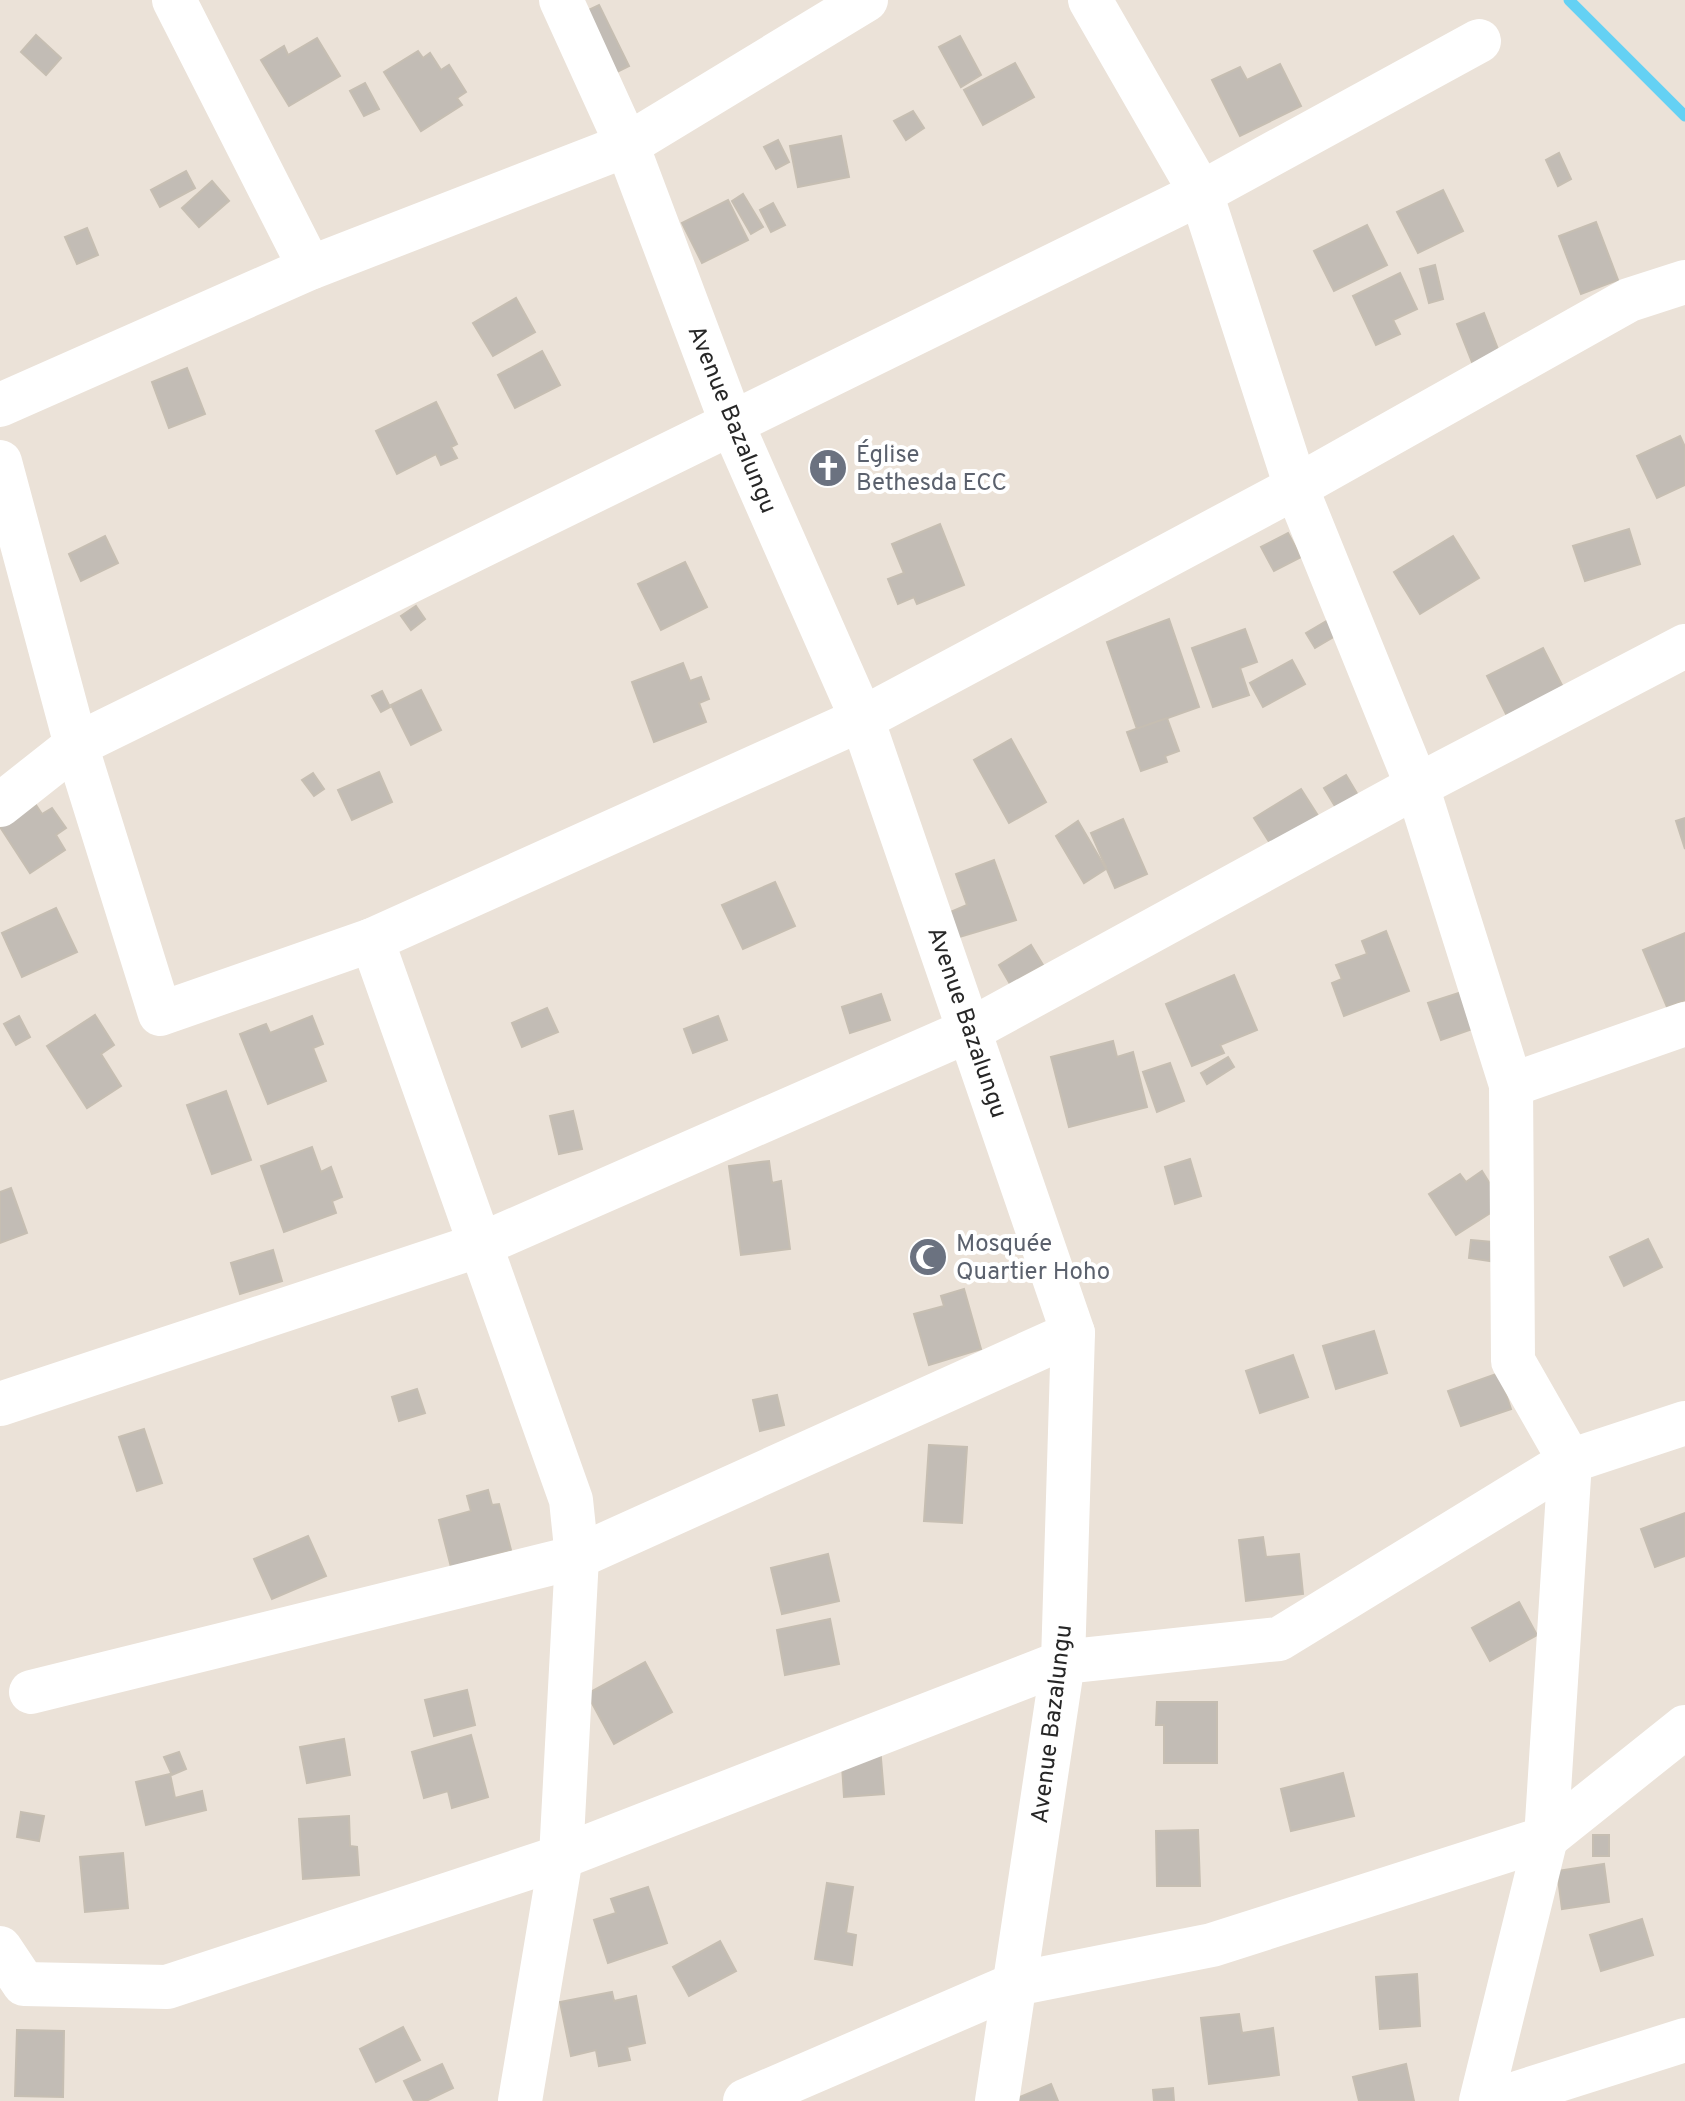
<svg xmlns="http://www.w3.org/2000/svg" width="1685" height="2101" font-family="Overpass,sans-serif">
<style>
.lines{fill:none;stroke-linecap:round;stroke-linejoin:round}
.stream{stroke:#64d1f4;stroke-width:11}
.building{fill:#c2bcb5;stroke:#c6beb2;stroke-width:2}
.minor{stroke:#fff;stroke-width:44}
.labels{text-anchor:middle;stroke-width:8;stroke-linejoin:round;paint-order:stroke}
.street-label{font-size:24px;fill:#272727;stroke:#fff}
.worship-label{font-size:24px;fill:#5b616d;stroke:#fff;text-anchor:start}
</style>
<rect width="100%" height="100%" fill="#ebe2d8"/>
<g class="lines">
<path class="stream" d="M1569 0 1685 116"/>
</g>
<g class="building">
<path d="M599 5 629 66 607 77 578 15Z"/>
<path d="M36 35 61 58 46 75 21 52Z"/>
<path d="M960 36 981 75 961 87 939 47Z"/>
<path d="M317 38 340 76 289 106 261 60 284 46 288 55Z"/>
<path d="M418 51 423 58 430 53 441 70 449 65 466 92 457 98 462 105 421 131 384 72Z"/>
<path d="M1015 63 1034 97 983 125 964 90Z"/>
<path d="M1280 64 1301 106 1240 136 1212 80 1240 67 1247 80Z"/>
<path d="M365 83 379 109 364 116 350 91Z"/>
<path d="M913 111 924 128 906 140 894 121Z"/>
<path d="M841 136 849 177 798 187 790 146Z"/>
<path d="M778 140 789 162 776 169 764 147Z"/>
<path d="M1559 153 1571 179 1558 186 1546 160Z"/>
<path d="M186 171 195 188 160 207 151 190Z"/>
<path d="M212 181 229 201 199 227 182 208Z"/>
<path d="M1443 190 1463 231 1418 253 1397 212Z"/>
<path d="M743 194 763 227 751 234 732 201Z"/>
<path d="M728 200 748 240 702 263 682 223Z"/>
<path d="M773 203 785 225 771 232 760 210Z"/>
<path d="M1596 222 1618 280 1581 294 1559 236Z"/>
<path d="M1367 225 1387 265 1334 291 1314 251Z"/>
<path d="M87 228 98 255 77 264 65 237Z"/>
<path d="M1435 265 1443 299 1429 303 1420 269Z"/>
<path d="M1400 273 1417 309 1393 320 1400 334 1376 345 1353 296Z"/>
<path d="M516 298 535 332 493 356 473 323Z"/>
<path d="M1484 313 1508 375 1481 385 1457 324Z"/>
<path d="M542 351 560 385 515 408 498 375Z"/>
<path d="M187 368 205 414 169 428 152 382Z"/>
<path d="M436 402 457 444 451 447 457 458 441 465 436 454 397 474 376 431Z"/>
<path d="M1680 436 1685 447V485L1657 498 1637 456Z"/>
<path d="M940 524 964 585 917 604 914 597 898 604 888 579 904 573 892 544Z"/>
<path d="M1629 529 1640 564 1585 581 1573 546Z"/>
<path d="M1288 533 1301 557 1274 571 1261 547Z"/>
<path d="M105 536 118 563 81 581 69 554Z"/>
<path d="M1453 536 1479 578 1420 614 1394 572Z"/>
<path d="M685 562 707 607 661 630 638 584Z"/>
<path d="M416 606 425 619 411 630 401 616Z"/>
<path d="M1169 619 1199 707 1137 729 1107 642Z"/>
<path d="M1328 620 1337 635 1315 648 1306 633Z"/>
<path d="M1245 629 1257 662 1240 668 1249 695 1213 707 1192 648Z"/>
<path d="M1543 648 1565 691 1509 720 1487 676Z"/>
<path d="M1292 660 1305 684 1263 707 1250 683Z"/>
<path d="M683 663 690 681 701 677 709 699 699 703 706 722 654 742 632 682Z"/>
<path d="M421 690 441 730 411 745 391 705Z"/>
<path d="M382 691 390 707 381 712 372 696Z"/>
<path d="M1167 718 1179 751 1165 756 1167 762 1141 771 1127 732Z"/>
<path d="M1011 739 1046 802 1009 823 974 760Z"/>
<path d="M379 772 392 802 352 820 338 790Z"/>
<path d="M313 773 324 789 314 796 302 780Z"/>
<path d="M1346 775 1362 802 1341 816 1324 788Z"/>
<path d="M1301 789 1322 822 1275 851 1254 818Z"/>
<path d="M36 805 42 814 52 808 66 828 56 835 65 850 30 873 0 827Z"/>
<path d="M1685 818V849L1676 821Z"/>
<path d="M1123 819 1147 874 1115 888 1091 833Z"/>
<path d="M1078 821 1106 869 1084 883 1056 836Z"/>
<path d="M994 860 1016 920 956 938 948 913 967 905 956 874Z"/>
<path d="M775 882 795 926 743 949 722 905Z"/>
<path d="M56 908 77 952 22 977 2 933Z"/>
<path d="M1386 931 1409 991 1344 1016 1332 983 1342 979 1336 965 1367 954 1362 941Z"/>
<path d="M1685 933V1000L1667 1007 1643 950Z"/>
<path d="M1031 945 1043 965 1010 984 999 965Z"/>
<path d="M1234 975 1257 1030 1220 1045 1224 1053 1192 1066 1166 1004Z"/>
<path d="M1471 989 1484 1025 1441 1040 1428 1003Z"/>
<path d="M881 994 890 1020 850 1033 842 1007Z"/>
<path d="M547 1008 558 1032 522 1047 512 1023Z"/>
<path d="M95 1015 114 1045 101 1054 121 1086 87 1108 47 1046Z"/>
<path d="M19 1016 30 1037 16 1045 4 1024Z"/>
<path d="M312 1016 323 1044 313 1048 326 1081 268 1104 240 1034 266 1024 270 1033Z"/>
<path d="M718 1016 727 1040 693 1053 684 1029Z"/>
<path d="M1113 1041 1117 1057 1133 1052 1147 1107 1069 1127 1051 1057Z"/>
<path d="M1228 1057 1234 1067 1207 1084 1201 1073Z"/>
<path d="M1170 1063 1184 1101 1157 1112 1143 1072Z"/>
<path d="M226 1091 251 1160 212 1174 187 1105Z"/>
<path d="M573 1111 582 1149 559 1154 550 1116Z"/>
<path d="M312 1147 321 1172 331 1167 342 1197 332 1201 336 1213 284 1232 261 1166Z"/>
<path d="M1190 1159 1201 1196 1175 1204 1165 1167Z"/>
<path d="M769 1161 772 1183 781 1181 790 1249 741 1255 729 1166Z"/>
<path d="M1482 1171 1503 1205 1456 1235 1429 1194 1460 1174 1466 1182Z"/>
<path d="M11 1188 27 1233 0 1243V1192Z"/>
<path d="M1648 1239 1662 1267 1624 1286 1610 1257Z"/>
<path d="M1471 1240 1492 1242 1490 1261 1469 1258Z"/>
<path d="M273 1250 282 1281 240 1294 231 1263Z"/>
<path d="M964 1289 981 1349 929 1365 914 1314 944 1306 941 1296Z"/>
<path d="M1374 1331 1387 1373 1336 1389 1323 1346Z"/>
<path d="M1293 1355 1308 1397 1260 1413 1246 1371Z"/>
<path d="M1499 1373 1511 1409 1461 1426 1448 1391Z"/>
<path d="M417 1389 425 1413 399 1421 392 1397Z"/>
<path d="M777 1395 784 1425 760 1431 753 1400Z"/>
<path d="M144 1429 162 1483 137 1491 119 1437Z"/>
<path d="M929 1445 967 1447 962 1523 924 1521Z"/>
<path d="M488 1490 492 1505 499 1504 511 1550 451 1567 439 1520 471 1511 467 1496Z"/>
<path d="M1685 1513V1556L1655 1567 1641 1529Z"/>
<path d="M308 1536 326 1576 272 1599 254 1559Z"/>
<path d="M1263 1537 1266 1557 1299 1554 1303 1594 1246 1601 1239 1540Z"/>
<path d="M828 1554 839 1601 782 1614 771 1568Z"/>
<path d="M1519 1602 1537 1635 1490 1661 1472 1628Z"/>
<path d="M830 1619 839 1664 785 1675 777 1630Z"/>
<path d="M645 1662 672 1712 614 1744 587 1694Z"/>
<path d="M467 1690 475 1725 434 1736 425 1700Z"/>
<path d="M1157 1702H1217V1763H1164V1725H1156Z"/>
<path d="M471 1735 488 1797 452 1808 448 1791 424 1798 412 1752Z"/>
<path d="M344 1739 350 1775 307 1783 300 1747Z"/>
<path d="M880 1747 884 1794 844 1797 841 1750Z"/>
<path d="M179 1752 186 1769 172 1775 164 1757Z"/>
<path d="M1343 1773 1354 1816 1291 1831 1281 1789Z"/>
<path d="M170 1774 175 1798 202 1791 206 1810 146 1825 136 1782Z"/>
<path d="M21 1812 44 1816 39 1841 17 1837Z"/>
<path d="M349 1816 350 1846 357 1847 359 1875 303 1879 299 1819Z"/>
<path d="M1198 1830 1200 1886H1157L1156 1831Z"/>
<rect x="1593" y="1835" width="16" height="21"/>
<path d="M123 1853 128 1908 85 1912 80 1857Z"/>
<path d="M1604 1864 1609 1902 1562 1909 1557 1871Z"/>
<path d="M827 1883 853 1887 846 1933 856 1935 852 1965 815 1959Z"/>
<path d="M648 1887 667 1943 608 1963 594 1920 616 1913 611 1899Z"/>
<path d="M1642 1919 1653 1955 1601 1971 1590 1935Z"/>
<path d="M720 1941 736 1971 689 1996 673 1967Z"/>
<path d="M1417 1974 1420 2026 1380 2029 1376 1977Z"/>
<path d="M612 1992 614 2001 636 1996 645 2043 627 2047 630 2060 599 2066 596 2050 571 2056 560 2002Z"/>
<path d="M1239 2014 1242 2033 1273 2028 1279 2075 1209 2084 1201 2018Z"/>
<path d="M403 2027 420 2060 376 2082 360 2049Z"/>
<path d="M17 2030 64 2031 63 2097 15 2096Z"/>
<path d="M442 2064 453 2088 426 2101H414L404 2081Z"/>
<path d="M1406 2064 1414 2101H1359L1353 2077Z"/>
<path d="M1051 2084 1058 2101H1016L1015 2099Z"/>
<path d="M1173 2088 1174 2101H1154L1153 2090Z"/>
</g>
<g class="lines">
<g class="minor">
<path d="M174 0 310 268"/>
<path d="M561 0 627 145 732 424 862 719 1073 1333 1063 1662 997 2101"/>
<path d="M1090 0 1201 193 1296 487 1417 786 1511 1085 1513 1361 1570 1461 1546 1838 1481 2101"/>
<path d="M0 405 310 268 627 145 866 0"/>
<path d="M0 462 76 745 160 1014 372 940 862 719 1296 487 1629 300 1685 282"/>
<path d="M0 805 76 745 1201 193 1479 41"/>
<path d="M372 940 571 1500 577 1557 561 1857 520 2101"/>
<path d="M1511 1085 1685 1024"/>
<path d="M0 1404 480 1245 972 1029 1417 786 1685 646"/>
<path d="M31 1692 577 1557 1073 1333"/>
<path d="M0 1948 24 1984 167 1987 561 1857 1063 1662 1279 1639 1570 1461 1685 1423"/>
<path d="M745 2101 1016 1984 1212 1945 1546 1838 1685 1727"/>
<path d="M1492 2101 1685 2040"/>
</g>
</g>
<defs>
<symbol id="church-disc" viewBox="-11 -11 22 22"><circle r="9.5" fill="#6b7280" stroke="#fff"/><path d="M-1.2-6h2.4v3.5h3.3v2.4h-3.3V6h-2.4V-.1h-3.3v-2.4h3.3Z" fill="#fff"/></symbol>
<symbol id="mosque-disc" viewBox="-11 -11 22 22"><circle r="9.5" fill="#6b7280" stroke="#fff"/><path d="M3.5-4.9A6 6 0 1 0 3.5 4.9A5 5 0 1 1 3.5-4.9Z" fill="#fff"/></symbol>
</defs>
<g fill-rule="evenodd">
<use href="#church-disc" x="806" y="446" width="44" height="44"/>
<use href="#mosque-disc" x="906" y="1235" width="44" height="44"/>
</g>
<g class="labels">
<g class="street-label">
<text transform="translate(733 419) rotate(68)" y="8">Avenue Bazalungu</text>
<text transform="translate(968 1022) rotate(71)" y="8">Avenue Bazalungu</text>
<text transform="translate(1051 1724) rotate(-83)" y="8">Avenue Bazalungu</text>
</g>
<g class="worship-label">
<text x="856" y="462">Église<tspan x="856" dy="28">Bethesda ECC</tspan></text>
<text x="956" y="1251">Mosquée<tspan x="956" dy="28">Quartier Hoho</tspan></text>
</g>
</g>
</svg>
